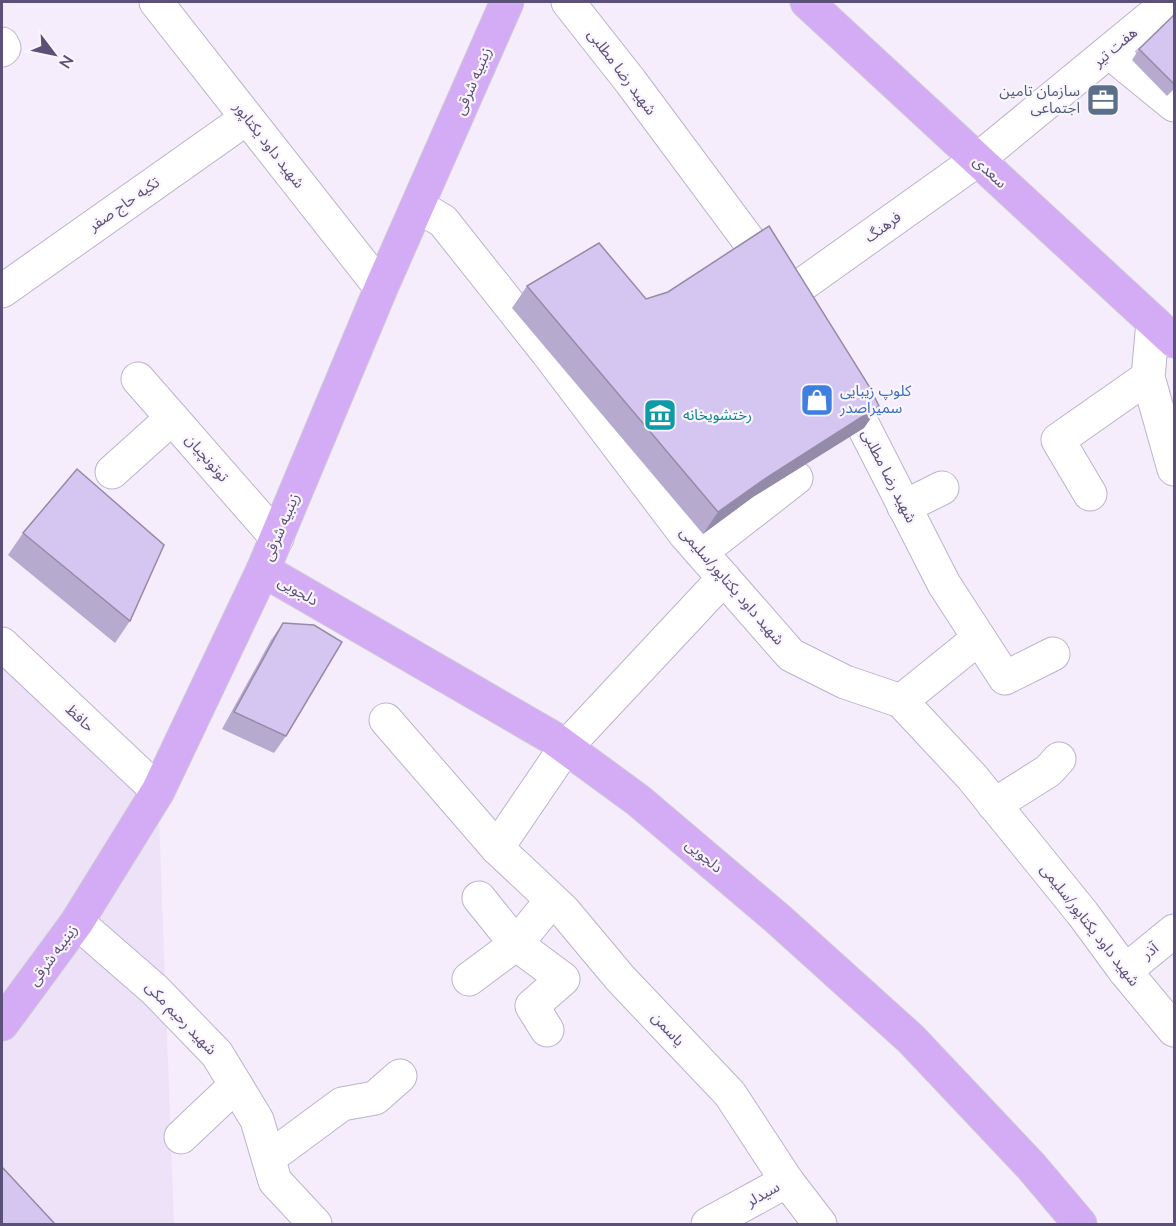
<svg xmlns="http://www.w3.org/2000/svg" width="1176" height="1226" font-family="'Nunito Sans','Noto Sans Arabic',sans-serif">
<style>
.residential{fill:#ede2f8}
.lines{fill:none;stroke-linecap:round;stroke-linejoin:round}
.minor-casing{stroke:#bdb2ce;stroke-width:35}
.major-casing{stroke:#cecad6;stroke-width:35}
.minor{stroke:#fff;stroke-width:33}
.major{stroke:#d4abf5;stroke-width:33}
.wall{fill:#b6aace}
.shaded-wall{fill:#948ba8}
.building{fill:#d4c6f0;stroke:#948ba8;stroke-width:1.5}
.labels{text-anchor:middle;stroke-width:4.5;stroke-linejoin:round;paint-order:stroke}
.street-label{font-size:15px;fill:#5b5077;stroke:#f9f4fe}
.service-label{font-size:15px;fill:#4e5e75;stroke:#f9f4fe;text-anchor:end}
.shop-label{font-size:15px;fill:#366cbe;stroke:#f9f4fe;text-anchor:start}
.culture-label{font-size:15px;fill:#0d838f;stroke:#f9f4fe;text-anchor:start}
</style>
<rect width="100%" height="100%" fill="#f5edfc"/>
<path class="residential" d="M2 643 158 791 174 1224H2Z"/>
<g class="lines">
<defs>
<g id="minor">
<path d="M156 2 381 288"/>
<path d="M568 2 631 82 775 276"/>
<path d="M2 44 4 48 2 50"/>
<path d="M1109 52 1174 105"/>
<path d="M418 206 443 221 547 352 685 534 791 655 845 682 901 701 972 777 1083 914 1125 971 1174 1030"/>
<path d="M2 291 247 118"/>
<path d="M789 294 977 160 1169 2"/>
<path d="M1153 322 1148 377 1174 469"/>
<path d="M138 379 277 538"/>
<path d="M844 388 944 584 1005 678 1053 654"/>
<path d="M112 472 172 418"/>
<path d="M1090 494 1058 440 1148 377"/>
<path d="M904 507 942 488"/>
<path d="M701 552 796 478"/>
<path d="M724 578 565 748 497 848 564 911 620 978 730 1094 787 1181 820 1224"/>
<path d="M2 644 158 791"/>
<path d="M901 701 979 638"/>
<path d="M386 720 497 848"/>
<path d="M994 805 1048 771 1059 759"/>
<path d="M479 898 516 944 563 979 532 1006 547 1030"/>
<path d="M77 922 155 990 217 1054 257 1120 275 1181 315 1224"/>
<path d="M1125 971 1174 931"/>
<path d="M469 979 516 944 552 900"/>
<path d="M181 1137 236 1085"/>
<path d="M269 1158 342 1104 375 1098 400 1076"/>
<path d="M708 1224 787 1181"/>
</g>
<g id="major">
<path d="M807 2 1174 341"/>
<path d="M263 570 553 738 639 801 778 919 911 1039 1031 1166 1080 1224"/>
<path d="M2 1024 77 922 158 791 263 570 381 288 507 2"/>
</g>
</defs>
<use href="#minor" class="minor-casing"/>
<use href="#major" class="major-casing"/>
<use href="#minor" class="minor"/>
<use href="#major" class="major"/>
</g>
<g class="wall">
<path d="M1174 15V89L1167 96 1132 60 1139 49Z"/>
<path d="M527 286 646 299 879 406 864 428 753 497 703 534 512 308Z"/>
<path d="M23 533 130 621 115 643 8 555Z"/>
<path d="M283 623 286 736 274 753 222 729 271 640Z"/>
</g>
<path class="shaded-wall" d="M879 406 864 428 753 497 703 534 718 512 769 476Z"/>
<g class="building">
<path d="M1174 15V84L1139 49Z"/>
<path d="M769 226 869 386 879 406 769 476 718 512 527 286 599 243 646 299 668 292Z"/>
<path d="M77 469 164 545 130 621 23 533Z"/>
<path d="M283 623 314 625 342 642 286 736 234 712Z"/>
<path d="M2 1167 55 1224H2Z"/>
</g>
<defs>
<symbol id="office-square" viewBox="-11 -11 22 22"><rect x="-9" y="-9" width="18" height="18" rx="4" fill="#5c6f8a" stroke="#f9f4fe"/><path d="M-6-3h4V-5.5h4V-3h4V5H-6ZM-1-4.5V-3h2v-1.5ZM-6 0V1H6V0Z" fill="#fff"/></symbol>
<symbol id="shop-square" viewBox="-11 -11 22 22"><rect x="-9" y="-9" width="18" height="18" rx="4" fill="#3f7fe0" stroke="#f9f4fe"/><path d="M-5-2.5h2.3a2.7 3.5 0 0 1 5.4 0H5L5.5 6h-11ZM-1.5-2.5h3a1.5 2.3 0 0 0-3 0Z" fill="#fff"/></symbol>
<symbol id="museum-square" viewBox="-11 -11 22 22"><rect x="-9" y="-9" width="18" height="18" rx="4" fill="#0f9aa8" stroke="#f9f4fe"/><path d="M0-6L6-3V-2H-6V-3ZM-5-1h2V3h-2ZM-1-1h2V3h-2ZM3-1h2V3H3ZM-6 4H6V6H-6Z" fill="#fff"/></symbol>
</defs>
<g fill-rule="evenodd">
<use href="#office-square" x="1084" y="81" width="38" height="38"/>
<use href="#shop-square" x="798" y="381" width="38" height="38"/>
<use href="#museum-square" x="641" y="396" width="38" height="38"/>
</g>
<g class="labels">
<g class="street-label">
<text transform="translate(1115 47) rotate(-40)" y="5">هفت تیر</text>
<text transform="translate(622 72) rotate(53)" y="5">شهید رضا مطلبی</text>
<text transform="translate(473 81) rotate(-67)" y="5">زینبیه شرقی</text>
<text transform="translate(269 145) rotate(52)" y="5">شهید داود یکتاپور</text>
<text transform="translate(990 172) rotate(43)" y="5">سعدی</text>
<text transform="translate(124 204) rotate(-35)" y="5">تکیه حاج صفر</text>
<text transform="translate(883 227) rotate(-36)" y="5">فرهنگ</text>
<text transform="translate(207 458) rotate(49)" y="5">توتونچیان</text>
<text transform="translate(889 476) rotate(63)" y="5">شهید رضا مطلبی</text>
<text transform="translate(281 527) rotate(-67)" y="5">زینبیه شرقی</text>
<text transform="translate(732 586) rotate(49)" y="5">شهید داود یکتاپور/سلیمی</text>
<text transform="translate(298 591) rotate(30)" y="5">دلجویی</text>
<text transform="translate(80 718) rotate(43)" y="5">حافظ</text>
<text transform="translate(704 856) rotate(40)" y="5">دلجویی</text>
<text transform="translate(1090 925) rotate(52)" y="5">شهید داود یکتاپور/سلیمی</text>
<text transform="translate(1150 951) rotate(-39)" y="5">آذر</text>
<text transform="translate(53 955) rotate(-54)" y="5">زینبیه شرقی</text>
<text transform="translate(181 1018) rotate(46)" y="5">شهید رحیم مکی</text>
<text transform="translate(668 1029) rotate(47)" y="5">یاسمن</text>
<text transform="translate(763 1194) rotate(-29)" y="5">سیدلر</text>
</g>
<g class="service-label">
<text x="1080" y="96">سازمان تامین<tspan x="1080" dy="17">اجتماعی</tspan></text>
</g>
<g class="shop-label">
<text x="840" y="396">کلوپ زیبایی<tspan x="840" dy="17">سمیراصدر</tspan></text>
</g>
<g class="culture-label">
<text x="683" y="420">رختشویخانه</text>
</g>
</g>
<rect width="1176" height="1226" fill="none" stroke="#5b5077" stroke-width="6"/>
<g transform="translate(54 54) rotate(122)" stroke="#f9f4fe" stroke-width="4.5" paint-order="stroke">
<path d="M0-4.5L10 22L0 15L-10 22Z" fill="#5b5077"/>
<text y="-9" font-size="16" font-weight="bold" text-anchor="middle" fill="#5b5077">N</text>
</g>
</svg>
